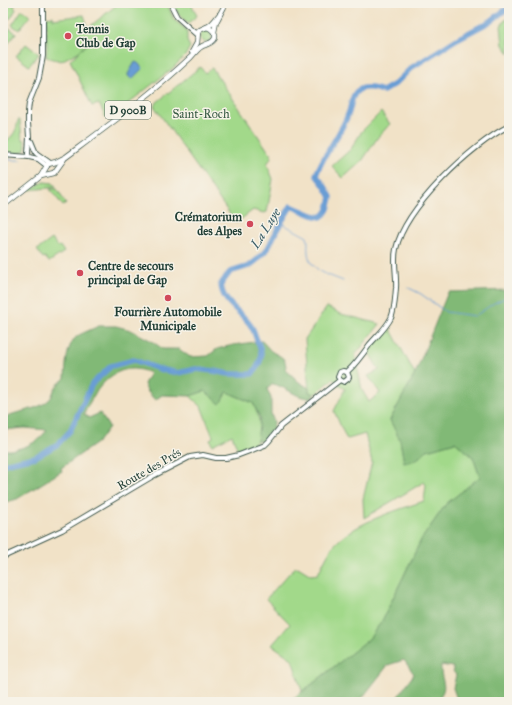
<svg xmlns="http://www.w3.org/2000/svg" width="512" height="705" font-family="'IM FELL Great Primer',serif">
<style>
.green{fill:#a2d98a;stroke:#608b5f}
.forest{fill:#81b976;stroke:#507b55}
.water{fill:#699dd4;stroke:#446d84}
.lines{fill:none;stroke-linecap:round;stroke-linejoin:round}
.stream{stroke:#699dd4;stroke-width:1}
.river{stroke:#699dd4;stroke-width:5.5}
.secondary-casing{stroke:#3e564a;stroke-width:6}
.primary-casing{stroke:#3e564a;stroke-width:6}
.secondary{stroke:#fff;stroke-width:4}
.primary{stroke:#fff;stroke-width:4.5}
.poi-dot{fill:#d1495b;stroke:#f7f3e8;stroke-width:1.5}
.labels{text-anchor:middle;stroke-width:3;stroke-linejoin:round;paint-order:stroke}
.shield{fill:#f7f3e8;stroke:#60746a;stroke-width:1}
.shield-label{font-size:11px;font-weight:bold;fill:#1f3d34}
.poi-label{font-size:12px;font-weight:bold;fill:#1f3d34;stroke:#f7f3e8;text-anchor:start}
.park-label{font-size:12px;fill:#395c45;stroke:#f7f3e8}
.street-label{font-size:12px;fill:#1f3d34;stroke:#f7f3e8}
.water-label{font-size:13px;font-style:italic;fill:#355a64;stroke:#f7f3e8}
</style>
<rect width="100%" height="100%" fill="#f7f3e8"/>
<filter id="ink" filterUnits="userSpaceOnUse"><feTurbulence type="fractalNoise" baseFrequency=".025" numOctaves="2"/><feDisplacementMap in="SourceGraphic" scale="8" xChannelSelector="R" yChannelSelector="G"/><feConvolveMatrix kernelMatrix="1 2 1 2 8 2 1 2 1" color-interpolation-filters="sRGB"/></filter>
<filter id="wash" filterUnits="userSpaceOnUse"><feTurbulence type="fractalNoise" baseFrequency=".012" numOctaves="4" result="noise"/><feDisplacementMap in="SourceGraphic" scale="16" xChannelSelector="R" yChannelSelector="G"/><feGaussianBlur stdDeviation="0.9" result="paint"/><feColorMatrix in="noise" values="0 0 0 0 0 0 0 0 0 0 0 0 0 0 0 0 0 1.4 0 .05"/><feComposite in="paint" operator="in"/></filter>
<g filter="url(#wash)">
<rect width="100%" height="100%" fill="#f1e2c7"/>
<g class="green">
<path d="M3 3H16L14 7 16 9 11 18 7 19 3 24Z"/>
<path d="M119 3H167L174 20 187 30V41L190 47 185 56 173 68 107 120 99 104 92 106 70 60 92 40 91 37V40L78 52 61 61 46 57 47 44 46 17 53 16V19L84 15 88 28Z"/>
<path d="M173 3H191L197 16 188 23 178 14Z"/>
<path d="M22 10 30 16 19 30 12 25Z"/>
<path d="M509 19V53L503 45 501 26 505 20Z"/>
<path d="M9 28 16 33 5 48 3 46V36Z"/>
<circle cx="206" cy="36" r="6"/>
<path d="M26 44 39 54 29 66 16 56Z"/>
<path d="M200 67 205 73 212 68 271 155V158L267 164 273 179 267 212 264 213 253 210 236 223 154 106 156 103Z"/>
<path d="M381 112 390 124 378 137 362 161 343 178 332 166 351 149 362 131Z"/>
<path d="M18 120H20L22 139H24L26 146 25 150C20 155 10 152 3 152V142C13 138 17 130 18 120Z"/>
<path d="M44 182 53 183 56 187 30 190 29 188 31 186 34 187Z"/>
<path d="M50 189H57L66 204 63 206Z"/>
<path d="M52 239 58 247 60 246 64 252 49 262 45 257 43 258 37 250Z"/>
<path d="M327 307 341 314 380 324 355 355 362 390 369 402 380 393 368 376 379 370 368 351 390 328 415 374 390 420 400 440 404 462 416 460 427 450 455 442 473 457 480 477 446 504 421 540 382 621 369 639 311 685 302 691 292 659 272 645 290 624 266 599 294 568 298 567 311 575 318 574C322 566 326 556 331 549 349 524 395 511 424 501L426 485 424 482 364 518 363 499 372 462 365 434 348 439 346 438 334 411 345 389 333 379 315 394 309 392 305 339Z"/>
<path d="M205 391 227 392 253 403C259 417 264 431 254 445L238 450 232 435 212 445 210 440 213 437 201 406 190 396Z"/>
</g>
<g class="forest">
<path d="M509 290V702H458L453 688 456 675 453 671V667L441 665C440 684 451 686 435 702H394L414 674 404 660 388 665 359 702H355L353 700 349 702H288L311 685 369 639 382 621 421 540 446 504 480 477 473 457 455 442 427 450 416 460 404 463 400 440 390 420 415 374 448 292Z"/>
<path d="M99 326H116L131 330 150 340 163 349H179L190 357 208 356 217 349 233 345 262 341C265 344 268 348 271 351 282 358 286 356 286 370L299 382 309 388V392L315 394 311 398C297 399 287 387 273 384L267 389 271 398V414L274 422 273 429 262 441H257L260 418 253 403 227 392 220 404 205 391 190 396 162 395 155 400 147 391 144 384 150 373C117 358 96 387 84 414L89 418 100 413 109 427 98 442 61 468 62 471 17 499 3 503V450C20 451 37 444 47 430L25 428 3 430V418C18 410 38 411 50 399 53 396 53 390 56 387 58 384 62 381 65 378 66 365 66 343 79 335 85 332 92 329 99 326Z"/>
</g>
<path class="water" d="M135 62 138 63 143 68 132 79 128 76V74Z"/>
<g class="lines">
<g class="stream">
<path d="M3 158 14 160H20"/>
<path d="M281 223 307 237C309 242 307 247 308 253 310 271 329 275 343 281"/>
<path d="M409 288 421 294 446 312 475 316 494 303 509 296"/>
</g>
<path class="river" d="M3 464 35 457 58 444 70 431 92 384 111 366 134 360 159 369 178 373 196 369 214 371 229 374H252C262 362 264 355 257 340 255 336 254 330 251 326 242 311 222 304 221 284L230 272 249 266 257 260 268 248 279 226 291 206 312 215 321 217C329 212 329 205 331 197L324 185 316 175C324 153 341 135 349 112 351 106 351 98 356 92 363 85 374 88 383 91L395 84 411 68 457 39 491 21 505 10 509 9"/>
</g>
</g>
<g filter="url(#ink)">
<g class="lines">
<defs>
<g id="secondary">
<path d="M43 3V56L39 78 29 103 28 112V123L29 137 28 154 29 157 38 159 47 166"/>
<path d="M170 3 177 17 197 35"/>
<path d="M31 141 36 153 50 163"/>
<path d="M3 155 29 157"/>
<path d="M347 372C356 364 363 354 370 344 377 336 386 328 391 318 395 309 395 298 396 288 397 275 393 262 396 249 405 208 472 144 509 126"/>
<path d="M340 380 338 377 340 372 343 371 347 372"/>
<path d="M340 380 344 382 348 379 349 377 347 372"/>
<path d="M3 557 62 530 153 476 190 457 203 455 216 458H226L239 455 265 445 269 441 281 426 340 380"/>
</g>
<g id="primary">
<path d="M214 32 216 22 226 3"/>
<path d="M192 52 197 43 198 32C201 28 203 29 207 27 212 25 216 19 219 15"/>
<path d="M41 176 48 164 56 162 66 157C109 125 153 93 191 57 195 53 199 46 205 45 209 43 213 43 215 38 216 33 212 29 207 27"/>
<path d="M3 206 41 176 54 173 64 159"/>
</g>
</defs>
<use href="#secondary" class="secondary-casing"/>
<use href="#primary" class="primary-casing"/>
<use href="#secondary" class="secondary"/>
<use href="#primary" class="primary"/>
</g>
</g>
<g class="poi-dot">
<circle cx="68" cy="36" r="4"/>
<circle cx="250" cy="224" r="4"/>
<circle cx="80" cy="273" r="4"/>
<circle cx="168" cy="298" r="4"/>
</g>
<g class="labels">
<rect class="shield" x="105" y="101" width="46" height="18" rx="3"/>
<g class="shield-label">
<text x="128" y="114">D 900B</text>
</g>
<g class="poi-label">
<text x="76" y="33">Tennis<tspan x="76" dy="14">Club de Gap</tspan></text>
<text x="242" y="221" text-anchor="end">Crématorium<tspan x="242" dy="14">des Alpes</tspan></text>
<text x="88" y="270">Centre de secours<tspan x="88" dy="14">principal de Gap</tspan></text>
<text x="168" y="316" text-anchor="middle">Fourrière Automobile<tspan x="168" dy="14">Municipale</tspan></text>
</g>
<g class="park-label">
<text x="201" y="118">Saint-Roch</text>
</g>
<g class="street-label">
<text transform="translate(149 469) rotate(-30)" y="4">Route des Prés</text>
</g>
<g class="water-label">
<text transform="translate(265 228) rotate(-58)" y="5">La Luye</text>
</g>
</g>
<rect width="512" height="705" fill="none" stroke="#f7f3e8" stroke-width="16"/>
</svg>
